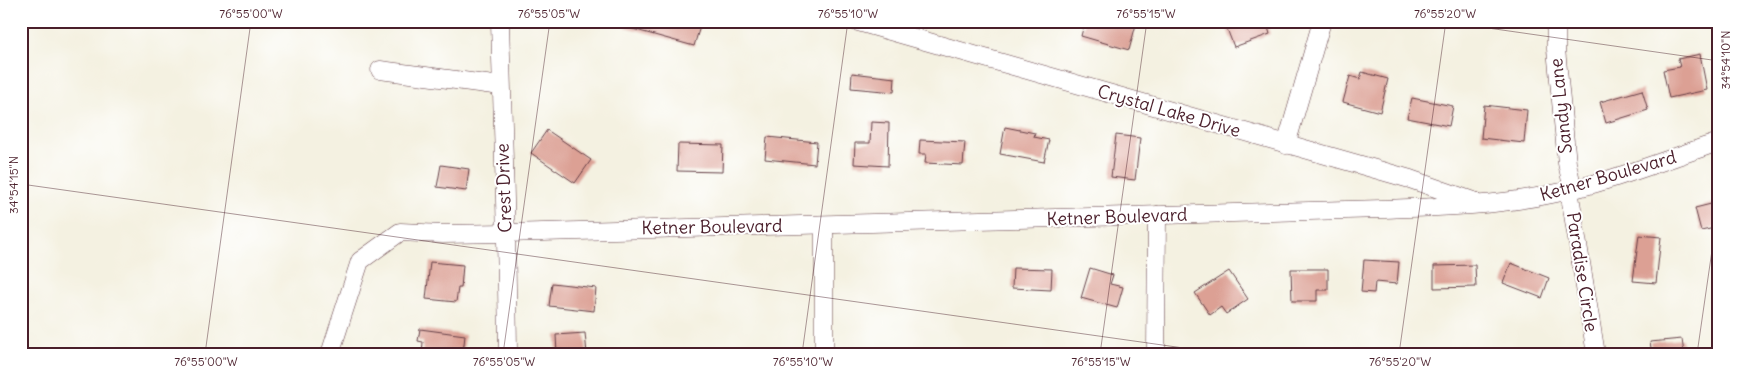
<svg xmlns="http://www.w3.org/2000/svg" width="1740" height="375" font-family="Delius,sans-serif">
<style>
.building{fill:#dca094}
.lines{fill:none;stroke-linecap:round;stroke-linejoin:round}
.street-casing{stroke:#643e46;stroke-width:19}
.street{stroke:#fff;stroke-width:18}
.ticks{fill:none;stroke:#4a1f2b;stroke-width:1;stroke-opacity:0.45}
.labels{text-anchor:middle;stroke-width:4;stroke-linejoin:round;paint-order:stroke}
.street-label{font-size:18px;fill:#4a1f2b;stroke:#fff}
.neatline{fill:none;stroke:#4a1f2b;stroke-width:2}
.ticks-label{font-size:12px;text-anchor:middle;fill:#4a1f2b}
</style>
<rect width="100%" height="100%" fill="#fff"/>
<filter id="ink" filterUnits="userSpaceOnUse"><feTurbulence type="fractalNoise" baseFrequency=".02" numOctaves="2"/><feDisplacementMap in="SourceGraphic" scale="10" xChannelSelector="R" yChannelSelector="G"/><feConvolveMatrix kernelMatrix="1 2 1 2 8 2 1 2 1" color-interpolation-filters="sRGB"/></filter>
<filter id="wash" filterUnits="userSpaceOnUse"><feTurbulence type="fractalNoise" baseFrequency=".0096" numOctaves="4" result="noise"/><feDisplacementMap in="SourceGraphic" scale="20" xChannelSelector="R" yChannelSelector="G"/><feGaussianBlur stdDeviation="1.12" result="paint"/><feColorMatrix in="noise" values="0 0 0 0 0 0 0 0 0 0 0 0 0 0 0 0 0 1.4 0 .05"/><feComposite in="paint" operator="in"/></filter>
<g filter="url(#wash)">
<rect width="100%" height="100%" fill="#f4f1e1"/>
<g id="blocks">
<g class="building">
<path d="M618 21H694L701 23 694 46 618 25Z"/>
<path d="M1085 21H1137L1129 50 1081 36Z"/>
<path d="M1224 21H1266L1270 34 1234 47Z"/>
<path d="M1700 54 1707 90 1669 98 1663 70 1680 67 1678 59Z"/>
<path d="M1362 72 1388 79 1380 112 1343 102 1350 76 1360 79Z"/>
<path d="M852 73 895 78 894 92 851 88Z"/>
<path d="M1642 90 1648 110 1606 123 1600 102Z"/>
<path d="M1412 98 1453 106 1449 126 1407 118Z"/>
<path d="M1484 105 1527 110 1524 143 1481 138Z"/>
<path d="M871 122 889 123 888 166 854 164 855 143H870Z"/>
<path d="M1005 127 1035 133 1034 137 1049 140 1044 162 1000 154Z"/>
<path d="M547 130 591 160 575 183 531 153Z"/>
<path d="M1116 135 1140 138 1135 180 1111 177Z"/>
<path d="M767 137 817 142 815 164 765 159Z"/>
<path d="M920 140 965 142 963 165 925 163 926 154H919Z"/>
<path d="M678 144 723 145 722 172 677 171Z"/>
<path d="M441 165 469 169 466 191 437 187Z"/>
<path d="M1719 202V227L1701 231 1695 208Z"/>
<path d="M1639 235 1661 237 1656 283 1633 281Z"/>
<path d="M1364 260 1399 262 1397 284 1375 282 1374 293 1361 292Z"/>
<path d="M430 262 463 265 461 288H458L456 302 426 299Z"/>
<path d="M1511 263 1549 278 1542 298 1503 283Z"/>
<path d="M1475 265 1476 287 1434 288V266Z"/>
<path d="M1013 268 1052 269 1051 290 1012 288Z"/>
<path d="M1090 268 1113 275 1110 284 1123 287 1117 308 1081 298Z"/>
<path d="M1291 269H1328V290H1317V301H1292Z"/>
<path d="M1229 271 1248 299 1226 314 1221 307 1210 315 1195 293Z"/>
<path d="M552 283 596 288 594 311 549 306Z"/>
<path d="M420 329 465 335 463 354H422L423 342 418 341Z"/>
<path d="M585 333 587 354H557L556 335Z"/>
<path d="M1682 339 1684 354H1652L1650 342Z"/>
</g>
</g>
</g>
<g filter="url(#ink)">
<use href="#blocks" fill-opacity="0" stroke="#643e46" stroke-width="1"/>
<g class="lines">
<defs>
<g id="street">
<path d="M500 21C503 132 507 243 508 354"/>
<path d="M855 21 1410 179 1473 201"/>
<path d="M1556 21V49L1567 163 1571 181 1569 190 1596 354"/>
<path d="M380 70 501 86"/>
<path d="M1286 145 1322 21"/>
<path d="M824 225V354"/>
<path d="M330 354 360 261 400 232 443 234 506 233 1382 209C1439 207 1496 206 1552 194 1608 183 1664 160 1719 142"/>
<path d="M1156 354 1157 215"/>
</g>
</defs>
<use href="#street" class="street-casing"/>
<use href="#street" class="street"/>
</g>
</g>
<path class="ticks" d="M1439 21 1719 61M21 184 1226 354M205 354 251 21M503 354 550 21M802 354 848 21M1100 354 1147 21M1399 354 1446 21M1697 354 1719 202"/>
<g class="labels">
<g class="street-label">
<text transform="translate(1561 106) rotate(-96)" y="6">Sandy Lane</text>
<text transform="translate(1169 111) rotate(16)" y="6">Crystal Lake Drive</text>
<text transform="translate(1608 176) rotate(-16)" y="6">Ketner Boulevard</text>
<text transform="translate(504 188) rotate(-92)" y="6">Crest Drive</text>
<text transform="translate(1117 217) rotate(-2)" y="6">Ketner Boulevard</text>
<text transform="translate(712 227) rotate(-1)" y="6">Ketner Boulevard</text>
<text transform="translate(1582 272) rotate(81)" y="6">Paradise Circle</text>
</g>
</g>
<rect width="1740" height="375" fill="none" stroke="#fff" stroke-width="55"/>
<rect x="28" y="28" width="1684" height="320" class="neatline"/>
<g class="ticks-label">
<text x="251" y="18">76°55'00"W</text>
<text x="549" y="18">76°55'05"W</text>
<text x="848" y="18">76°55'10"W</text>
<text x="1146" y="18">76°55'15"W</text>
<text x="1445" y="18">76°55'20"W</text>
<text transform="translate(1726 60) rotate(-90)" y="4">34°54'10"N</text>
<text transform="translate(14 185) rotate(-90)" y="4">34°54'15"N</text>
<text x="206" y="366">76°55'00"W</text>
<text x="504" y="366">76°55'05"W</text>
<text x="803" y="366">76°55'10"W</text>
<text x="1101" y="366">76°55'15"W</text>
<text x="1400" y="366">76°55'20"W</text>
</g>
</svg>
